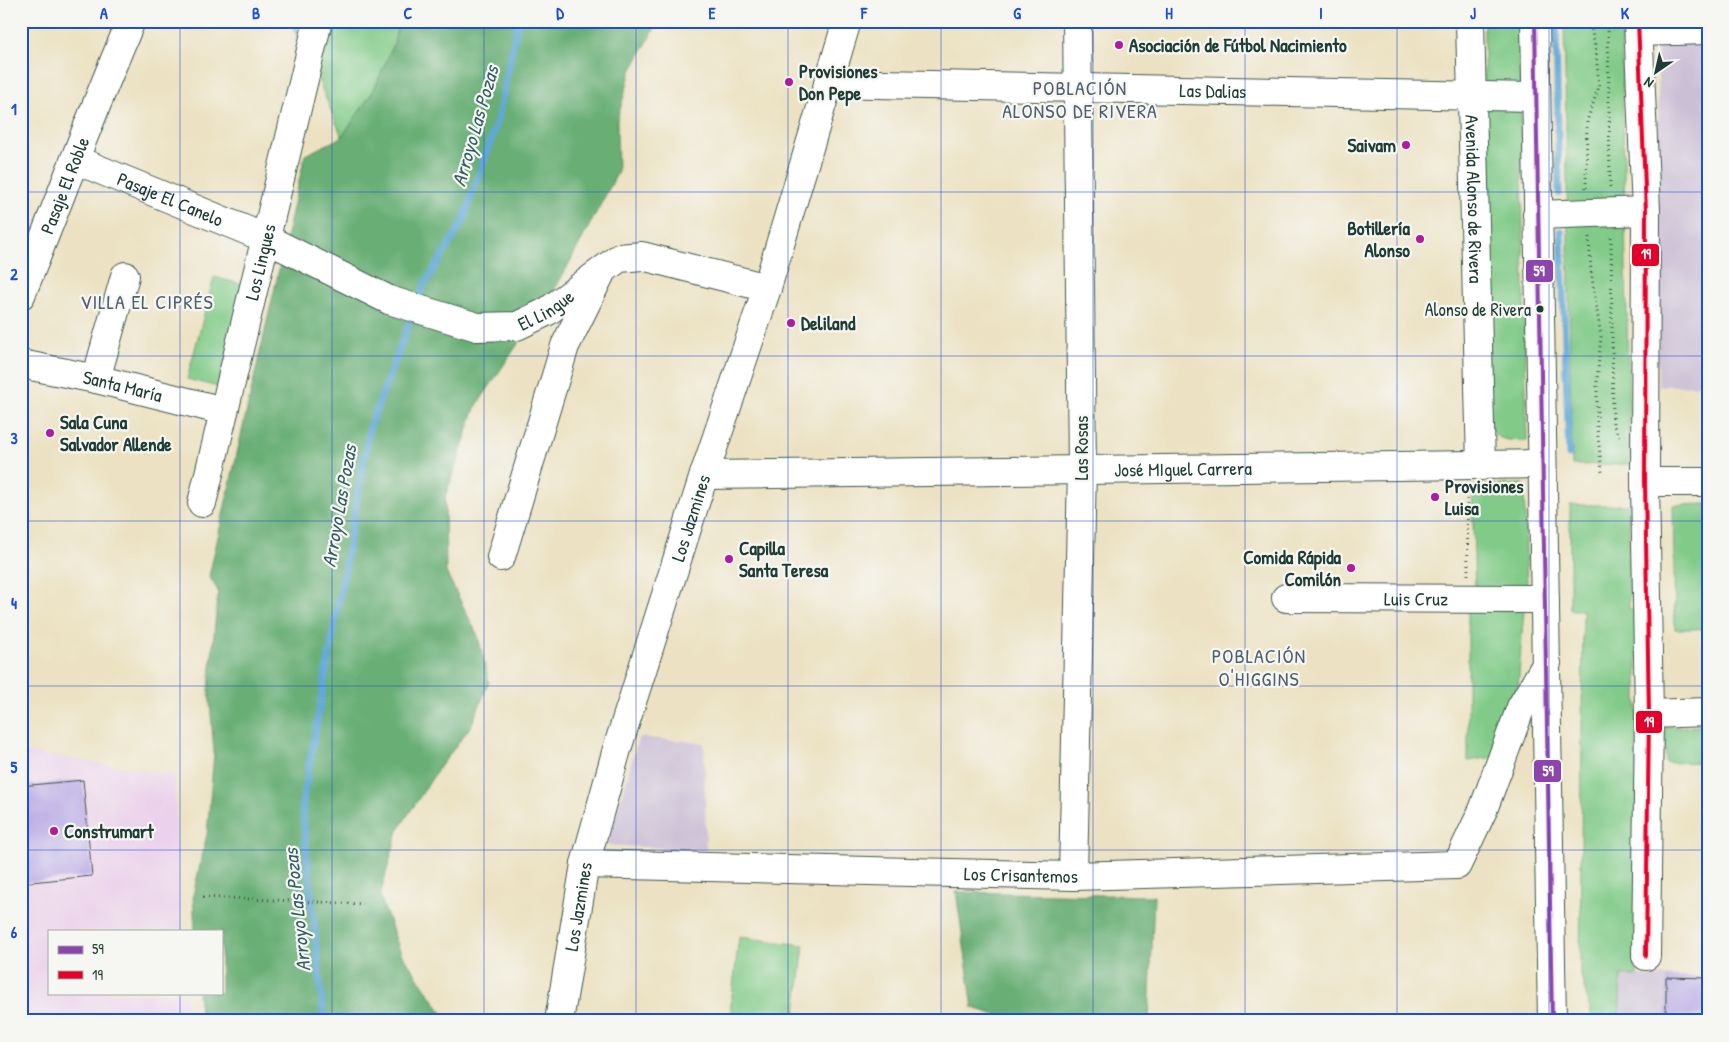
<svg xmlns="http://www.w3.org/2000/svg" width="1729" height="1042" font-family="'Patrick Hand',sans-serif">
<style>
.built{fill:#ebd1eb}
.industrial{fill:#cbbfd5}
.green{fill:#81ca88;stroke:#50845e}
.forest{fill:#68ae74;stroke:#447654}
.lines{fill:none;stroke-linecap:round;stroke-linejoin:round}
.stream{stroke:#61a8d7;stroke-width:7}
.building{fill:#af9de3}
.minor-casing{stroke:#3e5649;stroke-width:30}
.highway-casing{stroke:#3e5649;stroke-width:30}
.path{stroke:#3e5649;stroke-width:3;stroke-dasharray:1 4;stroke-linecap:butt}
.minor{stroke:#fff;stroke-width:28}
.highway{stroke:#fff;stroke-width:28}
.bus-1-casing{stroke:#f6f6f2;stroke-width:8}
.bus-2-casing{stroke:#f6f6f2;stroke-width:8}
.bus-1{stroke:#8e44ad;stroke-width:4}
.bus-2{stroke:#e4002b;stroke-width:4}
.grid{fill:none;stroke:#1d4ed8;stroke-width:1;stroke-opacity:0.55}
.poi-dot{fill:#b5179e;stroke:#f6f6f2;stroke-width:2}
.bus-dot{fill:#1f3d34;stroke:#f6f6f2;stroke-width:2}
.labels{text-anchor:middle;stroke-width:4.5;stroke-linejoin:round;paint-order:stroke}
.bus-label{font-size:18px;fill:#1f3d34;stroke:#f6f6f2;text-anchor:end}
.poi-label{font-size:19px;font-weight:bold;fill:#1f3d34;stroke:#f6f6f2;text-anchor:start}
.street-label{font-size:19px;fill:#1f3d34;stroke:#f6f6f2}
.neighbourhood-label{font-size:20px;letter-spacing:1px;fill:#515f71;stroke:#f6f6f2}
.water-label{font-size:20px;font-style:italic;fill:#335d65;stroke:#f6f6f2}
.line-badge{stroke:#f6f6f2;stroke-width:2}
.badge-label{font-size:14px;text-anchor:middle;font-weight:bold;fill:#fff}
.neatline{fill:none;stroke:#1d4ed8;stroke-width:2}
.grid-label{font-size:16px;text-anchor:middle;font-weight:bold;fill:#1d4ed8}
</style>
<rect width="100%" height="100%" fill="#f6f6f2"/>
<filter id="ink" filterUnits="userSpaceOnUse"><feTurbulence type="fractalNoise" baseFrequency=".02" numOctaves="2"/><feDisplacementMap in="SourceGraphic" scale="10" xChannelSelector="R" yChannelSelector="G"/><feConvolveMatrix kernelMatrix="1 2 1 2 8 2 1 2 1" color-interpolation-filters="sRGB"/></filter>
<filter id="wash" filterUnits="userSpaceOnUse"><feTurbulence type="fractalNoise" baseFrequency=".0096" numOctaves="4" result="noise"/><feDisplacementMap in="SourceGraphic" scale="20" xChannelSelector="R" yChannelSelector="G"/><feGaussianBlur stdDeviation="1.12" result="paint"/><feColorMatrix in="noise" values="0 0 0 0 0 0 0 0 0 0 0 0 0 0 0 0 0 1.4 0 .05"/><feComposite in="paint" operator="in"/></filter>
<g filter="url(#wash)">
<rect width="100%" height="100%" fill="#ece2c3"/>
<path class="built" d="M21 751 174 775 182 931H49V993H186L188 1021H21Z"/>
<g class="industrial">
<path d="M1708 42V385L1658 386V43Z"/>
<path d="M639 737 704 743 706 850 607 845Z"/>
<path d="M1621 976 1708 977V1021H1619Z"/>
</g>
<g class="green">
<path d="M289 21H399L394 43 374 90 342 137 310 60Z"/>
<path d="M1484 21H1519L1527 441C1503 440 1492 441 1485 415Z"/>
<path d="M1564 21H1621L1630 464 1572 465Z"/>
<path d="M214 277 245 285 218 387 187 379Z"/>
<path d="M1524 484 1527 589 1475 590 1472 486Z"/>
<path d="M1708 504V629H1675L1673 505Z"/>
<path d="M1570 505H1629V609L1637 610V976H1621L1619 1021H1593L1580 971 1583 610H1570Z"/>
<path d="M1468 609 1524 610 1518 686 1493 757 1468 761Z"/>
<path d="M1708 726V762L1666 763 1665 727Z"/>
<path d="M739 937 804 945 795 1021H729Z"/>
</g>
<g class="forest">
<path d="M399 21H659L631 71 617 120 618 172 558 284 475 408 445 498 446 572 478 636 489 682 471 726 437 771 398 830 380 896 401 953 448 1021H201L198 993H221V931H195L193 895 207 834 214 753 209 689 218 591 209 576 305 155 342 137 374 90 394 43Z"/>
<path d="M956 892 1154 896 1149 1021H1017L973 1008Z"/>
</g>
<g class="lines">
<g class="stream">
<path d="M1556 21 1559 193"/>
<path d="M1561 231 1569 455"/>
<path d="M417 303 424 285 463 222 497 122 518 21"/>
<path d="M324 1021 302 806 370 426 413 313"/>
</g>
</g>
<g id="blocks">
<g class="building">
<path d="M83 780 92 876 21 883V786Z"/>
<path d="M1666 977 1708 978V1015H1666Z"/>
</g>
</g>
</g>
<g filter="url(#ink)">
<use href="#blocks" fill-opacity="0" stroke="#3e5649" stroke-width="1"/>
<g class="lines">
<defs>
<g id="minor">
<path id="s1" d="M1470 21 1481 466"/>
<path d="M1638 21 1646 211 1645 482 1649 714 1646 956"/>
<path d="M1639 32 1708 30"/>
<path id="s2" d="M828 83 1536 97"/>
<path id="s3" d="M76 160 265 238 389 300 477 327 517 326 548 311 619 258 642 256 767 288"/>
<path d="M1537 215 1646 211"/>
<path id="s4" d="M21 295C58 204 92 112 131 21"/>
<path id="s5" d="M21 364 96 379 224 411"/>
<path d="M96 379 125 276"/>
<path id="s6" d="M704 475 1542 464"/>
<path d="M1645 482H1708"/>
<path id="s7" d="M202 503 318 21"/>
<path d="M501 557 565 346 600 275"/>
<path id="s8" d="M1286 598 1545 599"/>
<path d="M1649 714 1708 712"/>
<path id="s9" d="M585 864 1073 876 1457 865 1483 810 1521 707 1547 663"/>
<path d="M1073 876 1082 469 1077 21"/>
<path id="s10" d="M559 1021 585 864 617 749 704 475 767 288 847 21"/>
</g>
<path id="highway" d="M1535 21 1552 1021"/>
</defs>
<use href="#minor" class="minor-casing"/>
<use href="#highway" class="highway-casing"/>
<g class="path">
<path d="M1608 21 1610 188"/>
<path d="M1586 188 1587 121 1599 86 1596 53 1590 21"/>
<path d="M1589 237 1591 271 1601 337 1597 380V428L1602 472"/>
<path d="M1611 237 1613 424 1619 437"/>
<path d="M1467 489 1468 575"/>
<path d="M203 897 363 904"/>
</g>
<use href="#minor" class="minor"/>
<use href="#highway" class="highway"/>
<defs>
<path id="bus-1" d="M1535 21 1552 1021"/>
<path id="bus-2" d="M1638 21 1646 211 1645 482 1649 714 1646 956"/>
</defs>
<use href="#bus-1" class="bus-1-casing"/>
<use href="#bus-2" class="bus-2-casing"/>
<use href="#bus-1" class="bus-1"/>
<use href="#bus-2" class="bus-2"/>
</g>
</g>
<path class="grid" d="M180 21V931M332 21V1021M484 21V1021M636 21V1021M788 21V1021M941 21V1021M1093 21V1021M1245 21V1021M1397 21V1021M1549 21V1021M21 192H1708M21 356H1708M21 521H1708M21 686H1708M21 850H1708M180 993V1021"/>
<g class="poi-dot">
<circle cx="1119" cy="45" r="5"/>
<circle cx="789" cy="82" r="5"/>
<circle cx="1406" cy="145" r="5"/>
<circle cx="1420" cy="239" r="5"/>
<circle cx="791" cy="323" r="5"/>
<circle cx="50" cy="433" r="5"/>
<circle cx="1435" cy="497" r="5"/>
<circle cx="729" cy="559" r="5"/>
<circle cx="1351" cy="568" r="5"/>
<circle cx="54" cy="831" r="5"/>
</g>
<circle class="bus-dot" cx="1540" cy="309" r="4.5"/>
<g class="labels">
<g class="bus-label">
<text x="1531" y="316">Alonso de Rivera</text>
</g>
<g class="poi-label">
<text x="1129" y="52">Asociación de Fútbol Nacimiento</text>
<text x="799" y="78">Provisiones<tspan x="799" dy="22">Don Pepe</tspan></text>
<text x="1396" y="152" text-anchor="end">Saivam</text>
<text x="1410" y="235" text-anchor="end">Botillería<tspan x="1410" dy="22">Alonso</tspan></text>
<text x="801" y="330">Deliland</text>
<text x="60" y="429">Sala Cuna<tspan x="60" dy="22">Salvador Allende</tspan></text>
<text x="1445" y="493">Provisiones<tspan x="1445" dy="22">Luisa</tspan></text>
<text x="739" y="555">Capilla<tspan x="739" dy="22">Santa Teresa</tspan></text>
<text x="1341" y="564" text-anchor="end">Comida Rápida<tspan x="1341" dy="22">Comilón</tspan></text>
<text x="64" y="838">Construmart</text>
</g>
<g class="street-label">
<text dy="7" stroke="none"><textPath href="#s2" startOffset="385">Las Dalias</textPath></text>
<text dy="7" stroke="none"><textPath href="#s4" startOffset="118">Pasaje El Roble</textPath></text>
<text dy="7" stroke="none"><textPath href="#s1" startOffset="178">Avenida Alonso de Rivera</textPath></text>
<text dy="7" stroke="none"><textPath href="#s3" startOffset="102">Pasaje El Canelo</textPath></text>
<text dy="7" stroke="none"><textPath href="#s7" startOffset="248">Los Lingues</textPath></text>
<text dy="7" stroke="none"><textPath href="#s3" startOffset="508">El Lingue</textPath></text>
<text dy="7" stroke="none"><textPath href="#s5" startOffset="104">Santa María</textPath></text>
<text transform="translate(1081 448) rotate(-90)" y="7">Las Rosas</text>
<text dy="7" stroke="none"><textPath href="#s6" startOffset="479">José MIguel Carrera</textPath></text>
<text dy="7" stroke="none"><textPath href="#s10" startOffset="521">Los Jazmines</textPath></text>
<text dy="7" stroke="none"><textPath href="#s8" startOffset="130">Luis Cruz</textPath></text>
<text dy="7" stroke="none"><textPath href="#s9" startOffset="436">Los Crisantemos</textPath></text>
<text dy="7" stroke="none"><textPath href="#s10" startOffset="116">Los Jazmines</textPath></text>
</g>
<g class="neighbourhood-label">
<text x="1080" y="95">POBLACIÓN<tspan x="1080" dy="23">ALONSO DE RIVERA</tspan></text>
<text x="147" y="309">VILLA EL CIPRÉS</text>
<text x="1259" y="663">POBLACIÓN<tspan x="1259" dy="23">O'HIGGINS</tspan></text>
</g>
<g class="water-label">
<text transform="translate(475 126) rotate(-74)" y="7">Arroyo Las Pozas</text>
<text transform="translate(339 506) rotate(-80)" y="7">Arroyo Las Pozas</text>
<text transform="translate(297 910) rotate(-96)" y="7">Arroyo Las Pozas</text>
</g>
</g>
<g class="line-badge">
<rect x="1631" y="243" width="29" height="24" rx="5" fill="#e4002b"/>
<rect x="1525" y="259" width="29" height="24" rx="5" fill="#8e44ad"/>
<rect x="1635" y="710" width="28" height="24" rx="5" fill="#e4002b"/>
<rect x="1533" y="759" width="29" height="24" rx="5" fill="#8e44ad"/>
</g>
<g class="badge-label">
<text x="1646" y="259">19</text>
<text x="1539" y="276">59</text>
<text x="1649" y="727">19</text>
<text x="1548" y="776">59</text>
</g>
<rect width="1729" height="1042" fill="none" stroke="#f6f6f2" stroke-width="55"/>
<rect x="48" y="930" width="175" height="65" fill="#f6f6f2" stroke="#a0aca6"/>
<rect x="58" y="946" width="25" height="8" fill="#8e44ad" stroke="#a0aca6"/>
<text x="92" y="954" font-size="15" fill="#1f3d34">59</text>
<rect x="58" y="971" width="25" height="8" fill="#e4002b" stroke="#a0aca6"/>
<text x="92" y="980" font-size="15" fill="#1f3d34">19</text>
<g transform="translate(1656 72) rotate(214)" stroke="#f6f6f2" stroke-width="4" paint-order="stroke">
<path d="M0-4L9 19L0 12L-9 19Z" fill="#1f3d34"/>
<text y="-8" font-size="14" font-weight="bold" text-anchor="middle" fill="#1f3d34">N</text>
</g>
<rect x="28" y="28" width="1674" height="986" class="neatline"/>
<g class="grid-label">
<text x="104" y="19">A</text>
<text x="256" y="19">B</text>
<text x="408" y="19">C</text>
<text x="560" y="19">D</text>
<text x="712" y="19">E</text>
<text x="864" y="19">F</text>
<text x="1017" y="19">G</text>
<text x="1169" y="19">H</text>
<text x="1321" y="19">I</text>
<text x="1473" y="19">J</text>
<text x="1625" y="19">K</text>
<text x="14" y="115">1</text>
<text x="14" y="280">2</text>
<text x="14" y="444">3</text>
<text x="14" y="609">4</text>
<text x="14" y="773">5</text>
<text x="14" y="938">6</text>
</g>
</svg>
